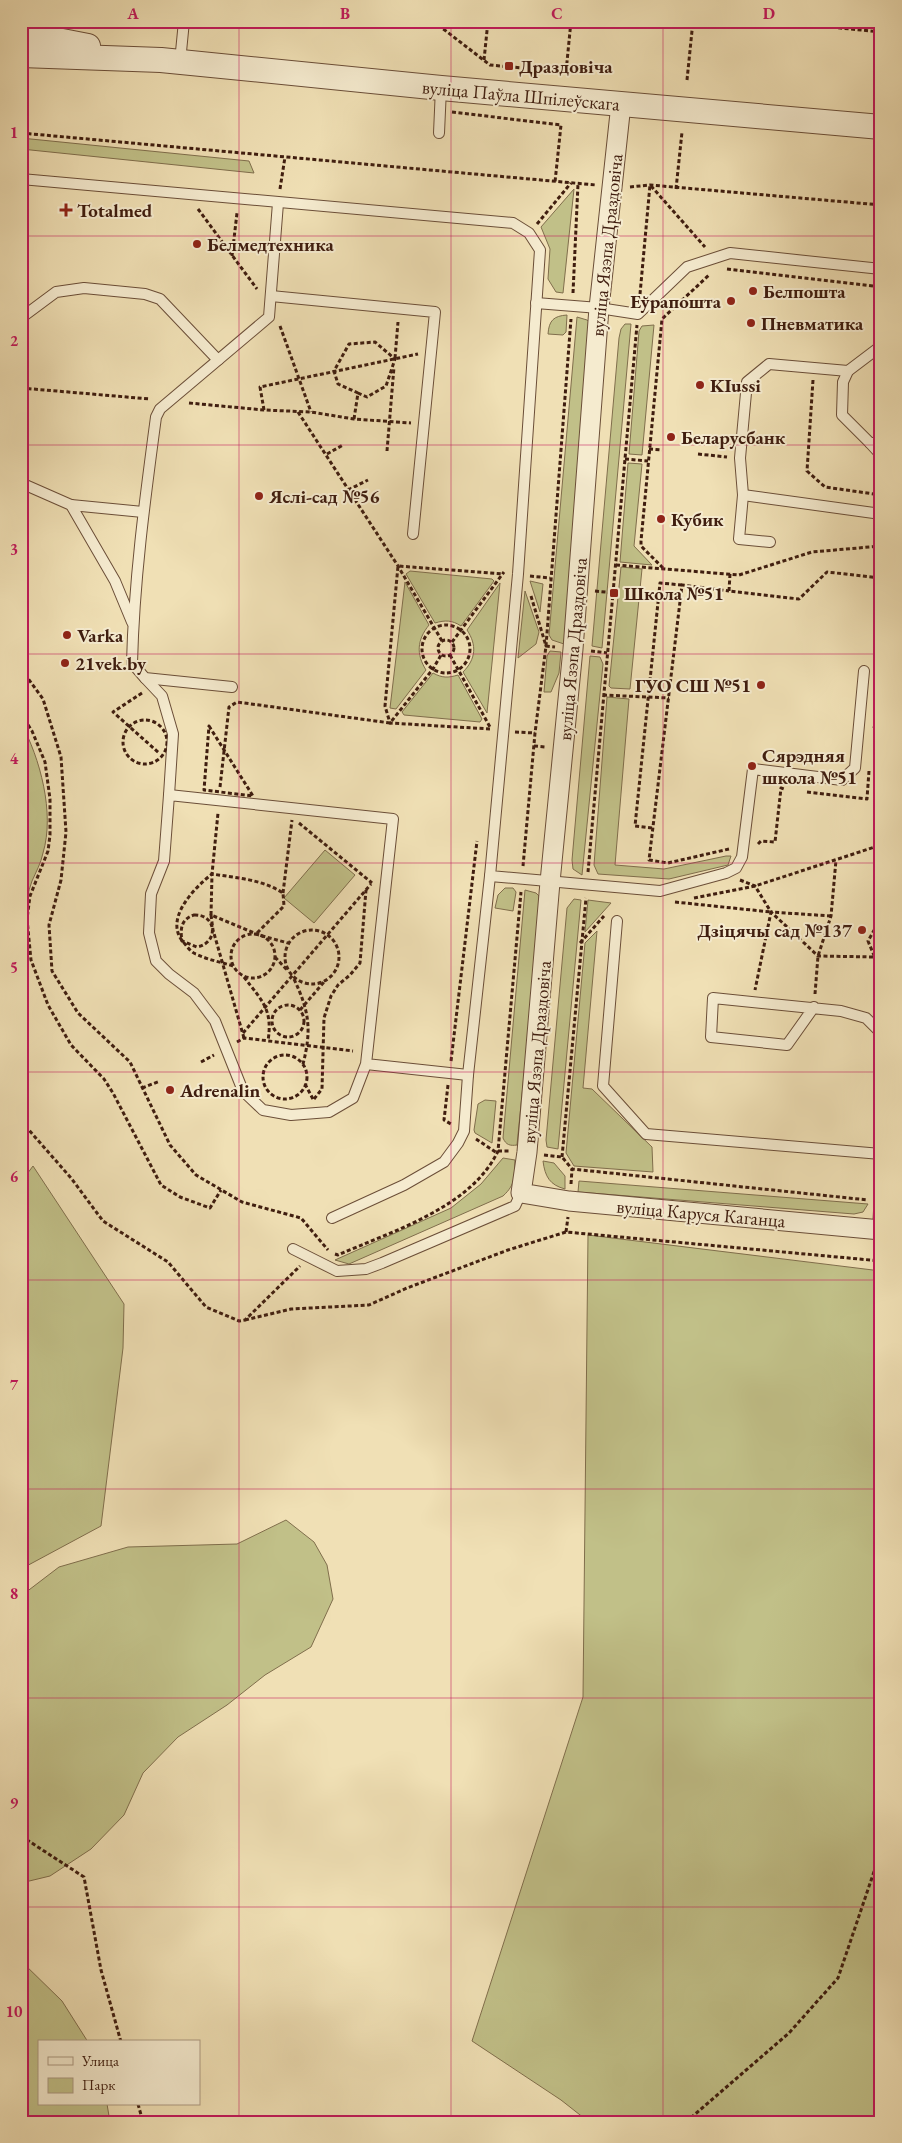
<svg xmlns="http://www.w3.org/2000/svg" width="902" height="2143" font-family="'EB Garamond',serif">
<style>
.green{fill:#c1c088;stroke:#806e4c}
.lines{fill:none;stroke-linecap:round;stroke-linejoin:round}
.service-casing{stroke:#6b4e38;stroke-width:12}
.minor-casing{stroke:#6b4e38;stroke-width:21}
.tertiary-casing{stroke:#6b4e38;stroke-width:26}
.path{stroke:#3f1d0f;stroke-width:3;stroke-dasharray:4 2.5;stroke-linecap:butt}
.service{stroke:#f5ebcf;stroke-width:10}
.minor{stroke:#f5ebcf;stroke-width:19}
.tertiary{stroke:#f5ebcf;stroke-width:24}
.grid{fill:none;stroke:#c2185b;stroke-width:1;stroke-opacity:0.55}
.poi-dot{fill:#8f2418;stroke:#f5ebcf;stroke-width:2}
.labels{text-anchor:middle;stroke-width:4;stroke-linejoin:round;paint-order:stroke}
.poi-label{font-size:19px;font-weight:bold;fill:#3f1d0f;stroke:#f5ebcf;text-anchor:start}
.street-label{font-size:19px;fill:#3f1d0f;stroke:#f5ebcf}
.neatline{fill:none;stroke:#c2185b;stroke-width:2}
.grid-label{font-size:16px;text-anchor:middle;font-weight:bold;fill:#c2185b}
</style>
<rect width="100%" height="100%" fill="#f0e0b5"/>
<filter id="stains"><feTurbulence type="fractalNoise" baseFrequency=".004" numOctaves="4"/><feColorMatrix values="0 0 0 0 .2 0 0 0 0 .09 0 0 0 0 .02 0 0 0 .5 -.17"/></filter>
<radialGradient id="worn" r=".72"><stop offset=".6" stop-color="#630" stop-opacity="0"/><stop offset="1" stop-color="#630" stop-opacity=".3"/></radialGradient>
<g class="green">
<path d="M21 138 249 161 254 173 21 149Z"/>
<path d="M574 189 563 293 556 292 548 279 550 249 541 227Z"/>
<path d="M567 315 566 332 563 335 548 334C549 320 554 316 567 315Z"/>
<path d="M577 317 587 320 591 323 564 644 552 640 549 635Z"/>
<path d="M625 324H631L602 648 592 646 619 338 621 329Z"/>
<path d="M654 325 642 455 629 454 639 331 642 326Z"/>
<path d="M628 463 642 464 634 546 652 565 620 562Z"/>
<path d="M621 567 642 569 630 689 611 688 609 686Z"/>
<path d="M410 571 492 579 494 581 461 626C452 620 445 620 435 623L406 574Z"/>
<path d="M530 581 543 584 540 612Z"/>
<path d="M405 582 429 625C417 640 416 654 426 670L396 709 390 708Z"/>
<path d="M500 583 487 713 463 672C476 659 477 645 467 630Z"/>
<path d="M525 591 539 632 536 644 518 658Z"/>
<path d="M550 651 561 652 559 673 551 692H544L547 656Z"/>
<path d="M590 656 600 657 603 664 582 875 573 869 572 860Z"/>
<path d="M433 673C442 678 448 678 458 675L482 719 480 722 404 715 402 712Z"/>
<path d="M607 697 629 699 615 865 664 869 726 856H731L728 865 669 879 598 874 594 865Z"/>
<path d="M21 723C40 758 55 813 43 853 41 863 36 872 32 881 24 903 23 927 25 950H21Z"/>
<path d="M325 850 355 875 314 923 284 898Z"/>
<path d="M505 888H513L516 892 513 911 495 908 498 895Z"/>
<path d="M525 890 536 893 539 896 540 914 517 1145C510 1146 506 1145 503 1138Z"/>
<path d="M574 899 581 900 558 1149 547 1147 546 1140 567 908Z"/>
<path d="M588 900 611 903 585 932Z"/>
<path d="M597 931 583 1088 592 1089 652 1147 653 1172 574 1166 566 1153 585 943Z"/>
<path d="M485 1100 496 1101 492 1143 475 1133 474 1130 478 1104Z"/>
<path d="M503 1158 515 1160C514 1177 516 1184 503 1196L349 1264 335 1260 451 1208 481 1184Z"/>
<path d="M543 1161 554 1163 565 1176V1189C550 1185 545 1177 543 1161Z"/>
<path d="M33 1166 124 1304 123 1348 101 1526 21 1569V1182Z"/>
<path d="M579 1181 868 1204 863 1212 854 1214 578 1192Z"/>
<path d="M588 1235 881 1271V2122H589L561 2100 472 2041 583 1697Z"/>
<path d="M286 1520 314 1542 327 1565 333 1599 311 1647 265 1675 227 1705 178 1737 143 1773 124 1815 91 1849 50 1876 21 1883V1596L59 1567 128 1547 237 1544Z"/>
<path d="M21 1961 62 2001 88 2042H39V2104H107L110 2122H21Z"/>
</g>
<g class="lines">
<defs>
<g id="service">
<path d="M180 62 184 21"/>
<path d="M439 133 441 88"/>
<path d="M21 179 513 223 529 233 540 250 518 574 490 876 660 891 726 873 736 868 742 857 753 769 842 780 855 768 864 671"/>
<path d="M271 296 435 312 413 534"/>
<path d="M536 303 599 308 638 314 687 267 730 253 881 269"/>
<path d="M21 318 56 292 84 288 145 294 160 299 218 360"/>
<path d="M881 346 848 371 843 382 842 415 870 443H881"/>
<path d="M870 443 881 455"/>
<path d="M21 483 71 505 115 581 132 622"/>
<path d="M743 495 881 514"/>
<path d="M71 505 143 512"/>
<path d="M770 542 739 539 743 495 740 458 747 382 769 364 848 371"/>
<path d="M145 678 162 696 173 734 169 795"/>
<path d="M232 687 145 678 132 663C134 580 145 499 156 417L160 409 269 317 278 203"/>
<path d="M617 921 603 1086 646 1134 881 1154"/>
<path d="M814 1007 787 1045 711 1037 713 998 841 1011 866 1018 881 1033"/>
<path d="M366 1064 353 1098 329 1112 291 1115 263 1110 243 1091 215 1021 194 993 169 974 156 961 149 933 151 894 164 861 169 795 393 819 366 1064 468 1075"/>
<path d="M332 1218 404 1185 444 1162 458 1143 464 1131 468 1075 490 876"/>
<path d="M878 1230 881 1173"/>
<path d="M293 1249 337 1271 366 1269 382 1263 515 1206 521 1193"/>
</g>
<path id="minor" d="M621 104 599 308 573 649 550 882 527 1152 521 1193 569 1201 881 1230"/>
<g id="tertiary">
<path d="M21 33 88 46"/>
<path d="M21 55 161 60 441 88 881 127"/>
</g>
</defs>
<use href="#service" class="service-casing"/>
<use href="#minor" class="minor-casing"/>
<use href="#tertiary" class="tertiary-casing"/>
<g class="path">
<path d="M433 21 490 65 566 72 571 21"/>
<path d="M767 21 881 32"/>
<path d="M484 60 488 21"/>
<path d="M687 80 693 21"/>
<path d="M452 112 561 125 555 182"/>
<path d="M21 133 596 185"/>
<path d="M651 186 705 247"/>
<path d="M630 187 650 185 881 205"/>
<path d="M280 189 285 157"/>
<path d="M676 189 682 132"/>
<path d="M198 209 257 289"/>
<path d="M537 224 571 183"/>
<path d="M232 256 237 213"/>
<path d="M727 269 881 287"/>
<path d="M573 293 578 184"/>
<path d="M640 294 650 185"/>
<path d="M280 326 311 412"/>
<path d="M395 358 398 322"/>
<path d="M813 380 807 471 825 487 881 495"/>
<path d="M21 388 150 399"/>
<path d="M189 403 264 410 311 412 354 419 411 423"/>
<path d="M264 410 260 387 418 354"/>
<path d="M298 412 398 566 442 641"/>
<path d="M354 419 358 393 338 384 334 371 349 344 375 342 395 359 386 386 367 397 358 393"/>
<path d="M649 449 662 450"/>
<path d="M387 451 394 367"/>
<path d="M327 454 343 445"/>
<path d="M698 454 727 457"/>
<path d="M625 459 648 461"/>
<path d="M348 490 368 480"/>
<path d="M616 565 739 575 812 552 881 546"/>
<path d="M663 568 641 546V541L662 319 709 275"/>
<path d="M730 574 729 591 799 599 827 572 881 578"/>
<path d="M530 576 550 578"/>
<path d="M595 591 614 593"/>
<path d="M531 596 546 646 555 647"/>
<circle cx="446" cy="649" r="24"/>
<circle cx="446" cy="648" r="8"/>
<path d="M452 642 504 572"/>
<path d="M591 651 607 653"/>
<path d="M450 655 490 727"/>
<path d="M21 669 43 699 61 757 66 832 61 880 49 925 52 971 78 1013 130 1062 170 1145 196 1175 242 1202 301 1218 328 1250"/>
<path d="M142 693 113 712 159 753"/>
<path d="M603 695 669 698"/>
<path d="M21 714 32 731 45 762 50 799V835L48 851 30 896 27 919 31 960 48 1005 71 1045 104 1079 113 1093 161 1185 180 1197 210 1208 221 1190"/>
<circle cx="145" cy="742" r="22"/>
<path d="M209 726 253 796 204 790Z"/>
<path d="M874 728 875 724 881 723"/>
<path d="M490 729 390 723 385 706 398 566 503 574"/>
<path d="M515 732 535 733"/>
<path d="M534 746 545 747"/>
<path d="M220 787 229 707 237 702 390 723 433 669 441 655"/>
<path d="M807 792 867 799 869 771"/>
<path d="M299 823 372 883"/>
<path d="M652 828 635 826 660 583 682 585"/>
<path d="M758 844 761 841 775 842 781 788 784 789"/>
<path d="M729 849 668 863 649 860 682 585 729 591"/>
<path d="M523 866 535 733 546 646 571 319"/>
<path d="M588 872 637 325"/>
<path d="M740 880 755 886 771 912 755 990"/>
<path d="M283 893 292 820"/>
<path d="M694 898 755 886 881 845"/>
<path d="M675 902 771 912"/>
<path d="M194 915C217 914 219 943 197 947L182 941C180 929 181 919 194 915Z"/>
<path d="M211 915 212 874 218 813"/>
<path d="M831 916 771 912 818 956 875 957"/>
<path d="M881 918 868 941 881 972"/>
<circle cx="312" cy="957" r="27"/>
<circle cx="253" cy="956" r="22"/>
<path d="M580 943 604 916"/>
<path d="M275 957 287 970"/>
<path d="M233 966C221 962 208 960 196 954 192 953 188 948 185 944 162 921 193 889 212 874 237 878 261 879 283 893L284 906 256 934"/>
<path d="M244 977C262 1001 273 1009 268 1041"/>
<path d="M294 979C309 1011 312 1029 303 1064"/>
<path d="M815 994 818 956 831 916 836 860"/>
<circle cx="288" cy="1021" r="16"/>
<path d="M300 1010 324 982"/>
<path d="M243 1033 371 884"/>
<path d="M244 1038 213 930 211 915 259 935 288 943"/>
<path d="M237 1042 244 1038 353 1051"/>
<circle cx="285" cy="1077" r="22"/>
<path d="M451 1061 477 841"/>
<path d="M201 1062 214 1055"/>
<path d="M305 1084 314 1101"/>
<path d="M448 1085 444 1120 451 1124"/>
<path d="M142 1088 160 1081"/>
<path d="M314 1099 322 1089 324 1018 331 996 338 985 350 975 360 963 366 890"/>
<path d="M21 1121 71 1178 103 1221 168 1262 206 1307 239 1321 245 1320 300 1266"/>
<path d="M476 1139 497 1153"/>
<path d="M498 1151H510"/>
<path d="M544 1155 562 1157 572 1169 868 1200"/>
<path d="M562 1157 586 898"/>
<path d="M571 1184 572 1169"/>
<path d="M566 1232 568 1217"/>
<path d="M335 1254 338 1255C392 1231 471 1208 498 1151L521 892"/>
<path d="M245 1320 291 1309 369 1305 407 1288 508 1250 566 1232 881 1261"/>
<path d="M21 1836 84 1877 101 1970 121 2042"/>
<path d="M138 2104 143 2122"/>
<path d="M686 2122 789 2033 838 1978 881 1851"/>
</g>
<use href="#service" class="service"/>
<use href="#minor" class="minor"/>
<use href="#tertiary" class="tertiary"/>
</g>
<path class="grid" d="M239 21V2122M451 21V2122M663 21V2122M21 236H881M21 445H881M21 654H881M21 863H881M21 1072H881M21 1280H881M21 1489H881M21 1698H881M21 1907H881"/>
<g class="poi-dot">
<rect x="504" y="61" width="10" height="10" rx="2.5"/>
<path d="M63.5 202.5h5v5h5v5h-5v5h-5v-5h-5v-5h5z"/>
<circle cx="197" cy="244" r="5"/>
<circle cx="753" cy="291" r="5"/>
<circle cx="731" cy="301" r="5"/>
<circle cx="751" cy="323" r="5"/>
<circle cx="700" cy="385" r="5"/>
<circle cx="671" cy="437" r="5"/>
<circle cx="259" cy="496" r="5"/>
<circle cx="661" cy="519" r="5"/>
<rect x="609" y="588" width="10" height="10" rx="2.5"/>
<circle cx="67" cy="635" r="5"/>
<circle cx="65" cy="663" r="5"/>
<circle cx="761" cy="685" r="5"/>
<circle cx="752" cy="766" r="5"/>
<circle cx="862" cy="930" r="5"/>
<circle cx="170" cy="1090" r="5"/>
</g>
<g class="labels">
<g class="poi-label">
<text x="519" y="73">Драздовіча</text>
<text x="77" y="217">Totalmed</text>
<text x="207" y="251">Белмедтехника</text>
<text x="763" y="298">Белпошта</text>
<text x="721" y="308" text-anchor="end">Еўрапошта</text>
<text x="761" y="330">Пневматика</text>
<text x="710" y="392">KIussi</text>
<text x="681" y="444">Беларусбанк</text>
<text x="269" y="503">Яслі-сад №56</text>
<text x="671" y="526">Кубик</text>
<text x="624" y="600">Школа №51</text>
<text x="77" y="642">Varka</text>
<text x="75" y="670">21vek.by</text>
<text x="751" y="692" text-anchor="end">ГУО СШ №51</text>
<text x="762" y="762">Сярэдняя<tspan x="762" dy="22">школа №51</tspan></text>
<text x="852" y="937" text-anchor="end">Дзіцячы сад №137</text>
<text x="180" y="1097">Adrenalin</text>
</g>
<g class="street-label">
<text transform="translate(521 95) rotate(5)" y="7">вуліца Паўла Шпілеўскага</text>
<text transform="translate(606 245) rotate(-84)" y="7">вуліца Язэпа Драздовіча</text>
<text transform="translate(572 649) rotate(-85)" y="7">вуліца Язэпа Драздовіча</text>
<text transform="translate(536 1052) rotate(-85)" y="7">вуліца Язэпа Драздовіча</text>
<text transform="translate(701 1213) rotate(5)" y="7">вуліца Каруся Каганца</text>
</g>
</g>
<rect width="902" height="2143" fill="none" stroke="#f0e0b5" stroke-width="55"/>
<rect x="38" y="2040" width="162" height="65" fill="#f5ebcf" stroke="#ac9982"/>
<rect x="48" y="2057" width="25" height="8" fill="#f5ebcf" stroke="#ac9982"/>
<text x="82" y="2066" font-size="15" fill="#3f1d0f">Улица</text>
<rect x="48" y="2078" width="25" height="15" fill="#c1c088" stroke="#ac9982"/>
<text x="82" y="2090" font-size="15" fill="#3f1d0f">Парк</text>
<rect x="28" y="28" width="846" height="2088" class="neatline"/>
<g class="grid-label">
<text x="133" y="19">A</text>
<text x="345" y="19">B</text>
<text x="557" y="19">C</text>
<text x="769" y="19">D</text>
<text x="14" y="138">1</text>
<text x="14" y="346">2</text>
<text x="14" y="555">3</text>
<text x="14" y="764">4</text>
<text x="14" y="973">5</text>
<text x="14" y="1182">6</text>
<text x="14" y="1390">7</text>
<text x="14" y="1599">8</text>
<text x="14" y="1808">9</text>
<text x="14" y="2017">10</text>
</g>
<rect width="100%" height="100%" filter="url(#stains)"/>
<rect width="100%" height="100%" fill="url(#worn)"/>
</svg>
